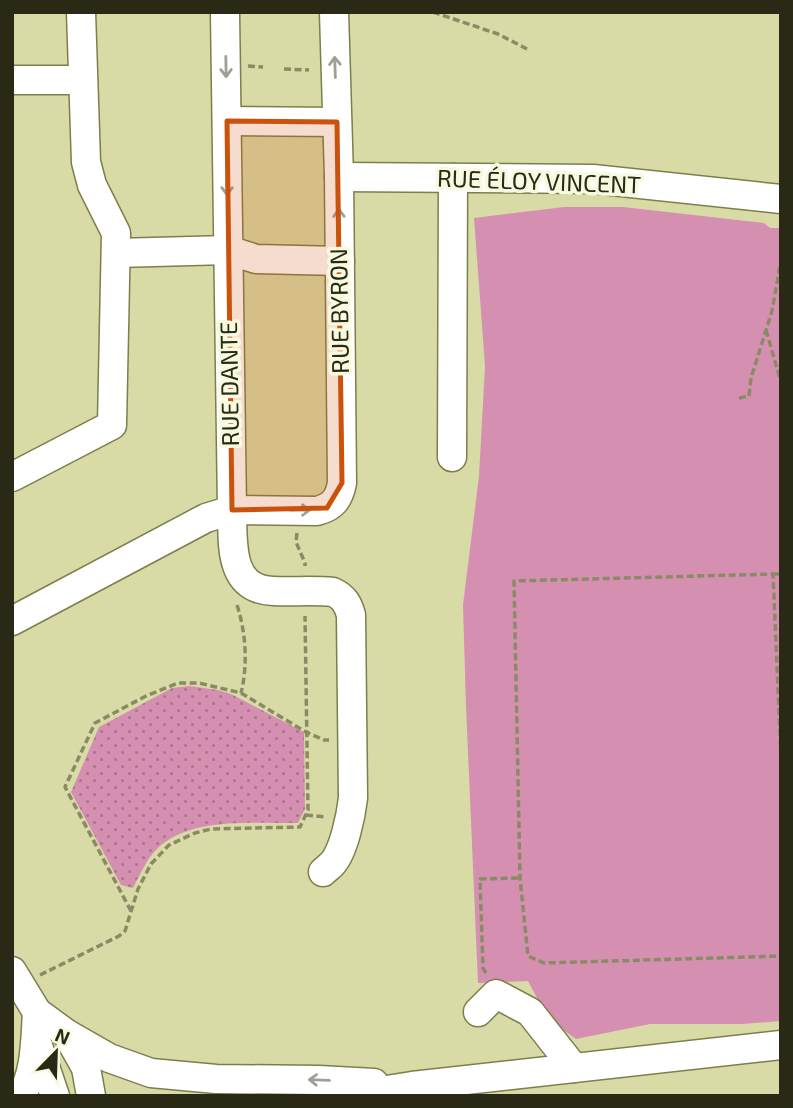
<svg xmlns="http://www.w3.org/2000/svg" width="793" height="1108" font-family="'Exo 2',sans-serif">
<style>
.grass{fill:url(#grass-dots)}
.garden{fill:#d590b1}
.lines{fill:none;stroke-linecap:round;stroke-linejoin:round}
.minor-casing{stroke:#7d7e4c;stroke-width:31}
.path{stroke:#8a8b65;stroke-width:3.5;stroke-dasharray:7 3.5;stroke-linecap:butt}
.minor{stroke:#fff;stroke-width:28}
.oneway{stroke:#9f9f96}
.marked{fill:#cb520d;fill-opacity:0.2;stroke:#cb520d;stroke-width:5;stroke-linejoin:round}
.labels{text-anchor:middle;stroke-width:7;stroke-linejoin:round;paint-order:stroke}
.street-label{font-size:24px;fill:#292915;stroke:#f8fadf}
</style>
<defs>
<pattern id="grass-dots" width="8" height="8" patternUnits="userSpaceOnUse" patternTransform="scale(1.75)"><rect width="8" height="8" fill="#d590b1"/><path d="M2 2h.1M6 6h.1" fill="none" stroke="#ad768f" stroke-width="1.8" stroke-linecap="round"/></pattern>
</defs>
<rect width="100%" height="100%" fill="#d9dba6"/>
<path class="grass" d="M189 686 218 690 231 694 304 732 305 809 298 823C254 824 189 816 156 850 146 860 140 875 133 888L121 885 71 792 99 727 172 688Z"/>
<path class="garden" d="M564 207H623L764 223 770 228H781V1021L742 1024H650L576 1039 548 1019 528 981 478 983 466 706 463 605 479 476 485 366 474 218Z"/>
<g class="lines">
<defs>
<g id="minor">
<path d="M225 12 232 510C233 543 228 589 273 591 293 592 313 590 333 592 344 597 348 604 351 615L353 798C351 815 344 851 332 864 329 867 326 869 323 872"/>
<path d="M12 80H83"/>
<path d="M227 121 337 122"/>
<path d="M339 177 593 179 781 199"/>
<path d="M116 253 228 250 256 259 340 261"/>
<path d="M452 457 453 178"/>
<path d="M12 477 112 425 116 233 92 185 86 162 81 12"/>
<path d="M12 621 206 518 232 510 317 511C333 507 339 499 342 483L339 177 334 12"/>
<path d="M12 971 37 1012 67 1034 86 1068 91 1096"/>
<path d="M478 1012 496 994 530 1012 574 1068"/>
<path d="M67 1034 109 1058 151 1073 216 1079 319 1080 374 1083"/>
<path d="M36 1040 55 1096"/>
<path d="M21 1096C36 1072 35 1040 37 1012"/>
<path d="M349 1096 412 1086 781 1045"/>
</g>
</defs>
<use href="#minor" class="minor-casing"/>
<g class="path">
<path d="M433 12 498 34 527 49"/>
<path d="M248 66 263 67"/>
<path d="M284 69 309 70"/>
<path d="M766 330 781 382"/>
<path d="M739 398 749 396 751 378 772 311 781 260"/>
<path d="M297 533 296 542 305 563V566"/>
<path d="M773 574H781"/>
<path d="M237 605C246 633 248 665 241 693"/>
<path d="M781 757 773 574 514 581 520 878 528 956 544 963 781 956"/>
<path d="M306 815 325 817"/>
<path d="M131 911 65 787 95 723 146 696 178 683H199L241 693 306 732 324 740H329"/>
<path d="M486 973 483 968 480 879 520 878"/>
<path d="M40 975 119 936 125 931 138 889 151 864 169 845 195 833 211 829 300 827 308 810 305 616"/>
</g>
<use href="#minor" class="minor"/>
</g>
<defs><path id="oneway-shaft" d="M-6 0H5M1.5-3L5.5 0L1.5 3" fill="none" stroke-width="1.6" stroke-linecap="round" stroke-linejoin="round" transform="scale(1.75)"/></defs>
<g class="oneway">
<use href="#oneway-shaft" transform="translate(226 67) rotate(89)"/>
<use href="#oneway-shaft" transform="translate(335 67) rotate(-92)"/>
<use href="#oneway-shaft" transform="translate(227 185) rotate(90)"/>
<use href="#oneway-shaft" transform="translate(339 219) rotate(-91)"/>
<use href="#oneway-shaft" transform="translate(300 510)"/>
<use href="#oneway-shaft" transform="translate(319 1080) rotate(-178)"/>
</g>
<path class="marked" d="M227 121 337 122 342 483 327 508 232 510Z"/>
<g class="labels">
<g class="street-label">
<text transform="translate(539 182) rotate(2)" y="8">RUE ÉLOY VINCENT</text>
<text transform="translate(340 311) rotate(-91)" y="8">RUE BYRON</text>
<text transform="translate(230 384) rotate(-91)" y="8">RUE DANTE</text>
</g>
</g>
<rect width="793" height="1108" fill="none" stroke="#292915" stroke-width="28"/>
<g transform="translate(56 1052) rotate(23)" stroke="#f8fadf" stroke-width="5" paint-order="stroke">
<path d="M0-5L12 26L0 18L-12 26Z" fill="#292915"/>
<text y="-10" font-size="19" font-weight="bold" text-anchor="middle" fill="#292915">N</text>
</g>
</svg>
